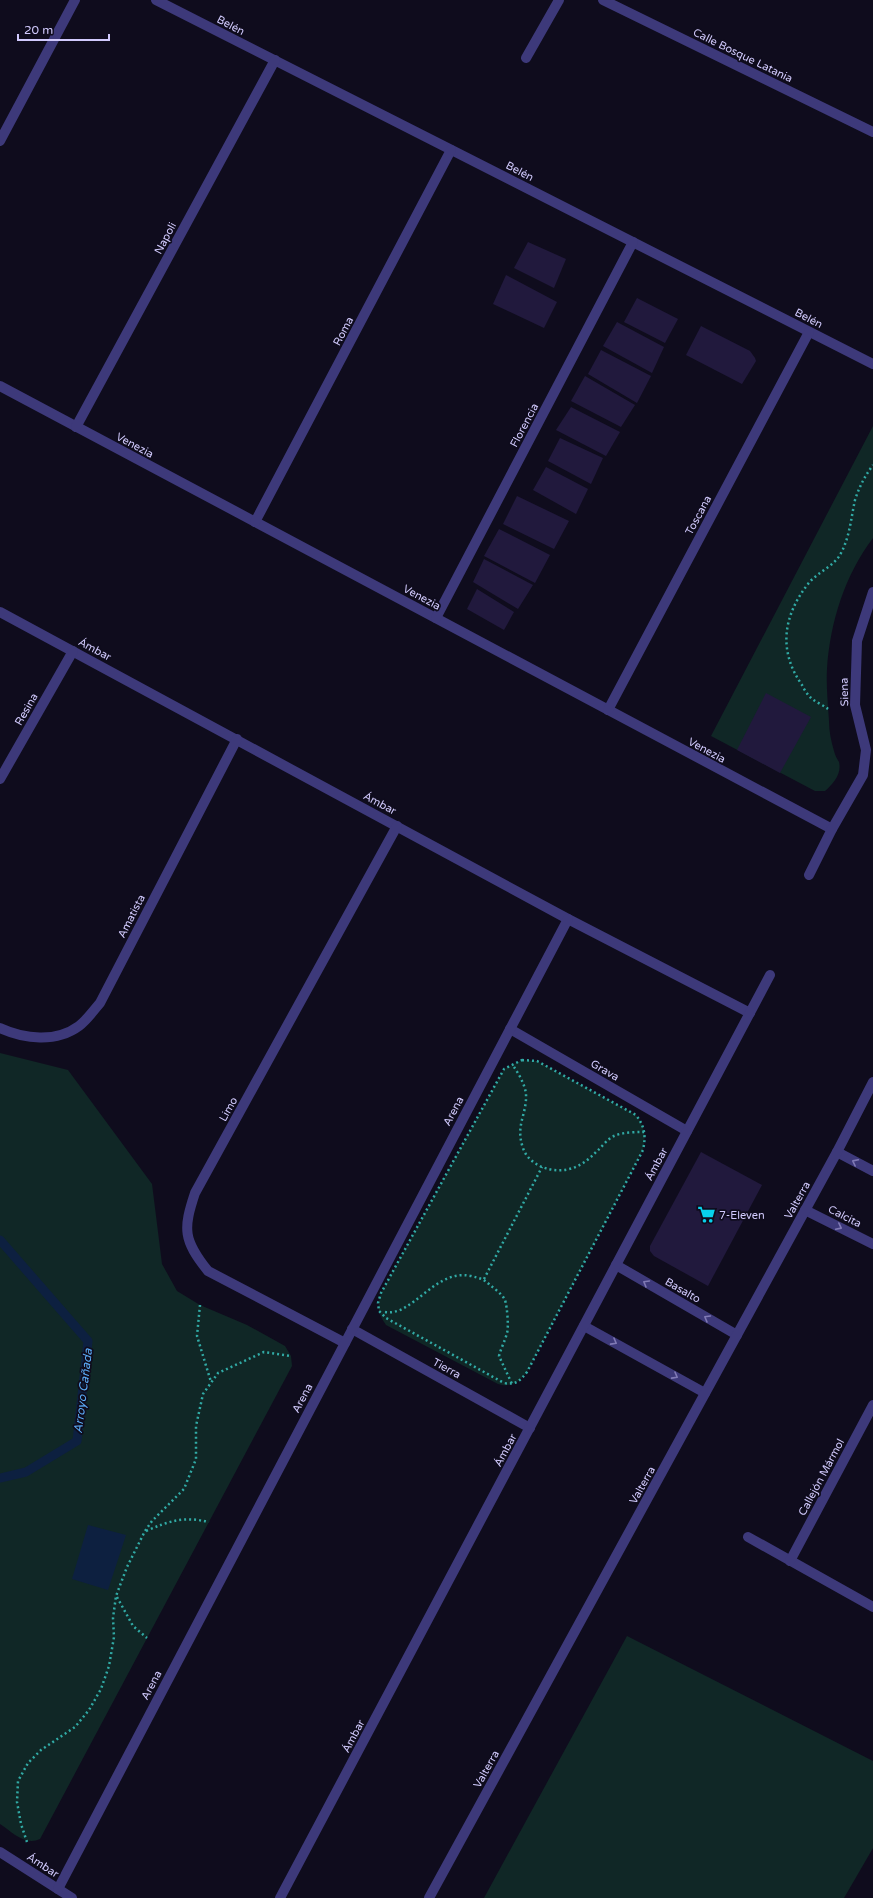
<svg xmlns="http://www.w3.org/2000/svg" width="873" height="1898" font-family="'Varela Round',sans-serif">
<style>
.green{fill:#102726}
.water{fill:#0d2040}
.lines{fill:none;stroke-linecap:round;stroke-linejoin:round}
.stream{stroke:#0d2040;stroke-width:9}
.building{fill:#21193d}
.path{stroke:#31aaa5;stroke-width:2.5;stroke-dasharray:2 3;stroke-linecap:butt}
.minor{stroke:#3d397a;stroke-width:10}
.oneway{stroke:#807ab5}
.labels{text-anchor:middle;stroke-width:3.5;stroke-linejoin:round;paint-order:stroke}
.street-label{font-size:11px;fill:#d1cafd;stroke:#0f0c1d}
.poi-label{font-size:11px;fill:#d1cafd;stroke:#0f0c1d;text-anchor:start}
.water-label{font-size:12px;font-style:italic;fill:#5cadf9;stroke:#0f0c1d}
</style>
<rect width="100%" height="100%" fill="#0f0c1d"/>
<g class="green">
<path d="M873 426V538C845 575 830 622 827 669 826 686 828 704 829 721 829 731 831 741 834 751 835 755 837 759 839 762 842 774 833 784 825 791H815L711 736Z"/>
<path d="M0 1053 68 1070 152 1184 162 1264 177 1291 200 1305 247 1325 285 1346 291 1356 292 1366 40 1839C25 1846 12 1832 0 1824Z"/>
<path d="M522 1060 537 1061 636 1115C645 1127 646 1136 643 1150L527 1372C519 1382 511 1388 498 1384L386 1325C378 1314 377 1306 381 1293L504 1069Z"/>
<path d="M627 1636 873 1761V1848L844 1898H484Z"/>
</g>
<path class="water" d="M88 1525 126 1535 108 1590 72 1579Z"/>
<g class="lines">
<path class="stream" d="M0 1240 88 1341 77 1441 26 1472 0 1478"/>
</g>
<g class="building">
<path d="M528 242 566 259 554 288 514 268Z"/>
<path d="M506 275 557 302 544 328 493 304Z"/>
<path d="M637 298 678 319 665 343 624 322Z"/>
<path d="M617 322 664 347 652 373 603 346Z"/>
<path d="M701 326 750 351 755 358 756 361 742 384 686 355Z"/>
<path d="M601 350 651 376 637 403 588 374Z"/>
<path d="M585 376 635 405 621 427 571 401Z"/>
<path d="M571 407 620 432 606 456 556 430Z"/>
<path d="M560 438 603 458 591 484 548 461Z"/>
<path d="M546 467 588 489 576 514 533 490Z"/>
<path d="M517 496 569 521 554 549 503 524Z"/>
<path d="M499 529 550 555 535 583 484 556Z"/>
<path d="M484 559 533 585 518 609 473 582Z"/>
<path d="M477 589 514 612 504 630 467 609Z"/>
<path d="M766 693 811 717 780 773 737 750Z"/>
<path d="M701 1152 762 1185 708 1286 654 1256 650 1251V1246Z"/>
</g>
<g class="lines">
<g class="path">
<path d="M828 709C823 705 815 702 810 697 807 694 804 689 802 685 778 651 783 616 808 584 817 572 835 566 841 553 850 536 851 518 855 500 859 487 865 476 873 465"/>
<path d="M522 1060 537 1061 636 1115C645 1127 646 1136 643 1150L527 1372C520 1381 516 1385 504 1383L386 1318 379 1311 378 1303 381 1293 504 1069Z"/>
<path d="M514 1067C519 1074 525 1085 526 1094 527 1115 515 1125 523 1148 526 1157 533 1163 542 1167 563 1175 581 1168 596 1152 602 1147 607 1139 614 1136 623 1132 635 1132 644 1132"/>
<path d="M484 1279 542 1167"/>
<path d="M200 1305 197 1336 211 1382"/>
<path d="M385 1312C413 1317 435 1268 471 1276 479 1278 484 1279 490 1285 495 1289 502 1294 505 1300 507 1306 509 1327 507 1333 505 1341 501 1348 499 1356L512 1384"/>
<path d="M146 1531C169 1521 184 1516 209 1522"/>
<path d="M117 1597 133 1626 147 1638"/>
<path d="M27 1842 21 1824 17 1802 18 1781 28 1763 41 1750 75 1727 89 1710 101 1689 109 1666 114 1637 113 1618 116 1596 127 1567 145 1531 152 1521 184 1489 196 1459V1426L203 1394 218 1373 264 1352 291 1356"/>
</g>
<g class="minor">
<path d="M156 0 873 364"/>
<path d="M603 0 873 132"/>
<path d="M526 58 559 0"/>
<path d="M0 141 75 0"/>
<path d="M0 386 832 829"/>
<path d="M76 427 275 60"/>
<path d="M255 522 451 150"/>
<path d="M0 612 568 919 750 1013"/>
<path d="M436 618 633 242"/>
<path d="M608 710 809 332"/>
<path d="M0 779 73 651"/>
<path d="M809 875 832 829 863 775 866 750 855 705 857 641 873 592"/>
<path d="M0 1028C24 1039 56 1043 79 1026 87 1020 94 1010 100 1003L237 739"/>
<path d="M510 1029 687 1131"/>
<path d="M837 1152 873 1171"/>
<path d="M805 1210 873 1244"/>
<path d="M616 1265 737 1335"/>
<path d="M584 1326 705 1393"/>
<path d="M352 1329 530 1428"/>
<path d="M345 1343 208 1271C183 1240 183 1229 195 1193L397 826"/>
<path d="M748 1537 873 1607"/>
<path d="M790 1561 873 1405"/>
<path d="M0 1852 72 1898"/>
<path d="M58 1889 568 919"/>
<path d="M280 1898 770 975"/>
<path d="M429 1898 837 1152 873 1082"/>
</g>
</g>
<defs><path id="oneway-chevron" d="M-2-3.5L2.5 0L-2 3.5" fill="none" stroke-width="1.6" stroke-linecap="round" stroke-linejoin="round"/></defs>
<g class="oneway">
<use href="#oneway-chevron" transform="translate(855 1162) rotate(-153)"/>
<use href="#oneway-chevron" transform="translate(839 1227) rotate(27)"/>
<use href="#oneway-chevron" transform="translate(646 1283) rotate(-150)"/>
<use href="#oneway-chevron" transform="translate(707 1318) rotate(-150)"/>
<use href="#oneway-chevron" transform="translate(614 1342) rotate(29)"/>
<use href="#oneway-chevron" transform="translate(675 1376) rotate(29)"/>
</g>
<defs>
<symbol id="supermarket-bare" viewBox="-9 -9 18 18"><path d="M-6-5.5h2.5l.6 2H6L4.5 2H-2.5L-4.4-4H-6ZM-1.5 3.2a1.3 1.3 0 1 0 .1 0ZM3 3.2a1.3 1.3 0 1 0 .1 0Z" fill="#08d0eb" stroke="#0f0c1d" stroke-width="2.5" paint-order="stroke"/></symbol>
</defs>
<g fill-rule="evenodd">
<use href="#supermarket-bare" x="694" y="1202" width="25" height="25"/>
</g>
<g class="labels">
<g class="street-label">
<text transform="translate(231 25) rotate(27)" y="4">Belén</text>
<text transform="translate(743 55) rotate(26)" y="4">Calle Bosque Latania</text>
<text transform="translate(520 171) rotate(27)" y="4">Belén</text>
<text transform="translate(165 238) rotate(-62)" y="4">Napoli</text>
<text transform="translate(809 318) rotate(27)" y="4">Belén</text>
<text transform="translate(343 331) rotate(-62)" y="4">Roma</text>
<text transform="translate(524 425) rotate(-62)" y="4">Florencia</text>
<text transform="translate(135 445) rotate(28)" y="4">Venezia</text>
<text transform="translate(698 515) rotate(-62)" y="4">Toscana</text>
<text transform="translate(422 597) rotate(28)" y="4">Venezia</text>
<text transform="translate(95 649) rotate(28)" y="4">Ámbar</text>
<text transform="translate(844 692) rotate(-91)" y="4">Siena</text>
<text transform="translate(26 709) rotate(-60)" y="4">Resina</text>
<text transform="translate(707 750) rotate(28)" y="4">Venezia</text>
<text transform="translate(380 803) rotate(28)" y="4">Ámbar</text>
<text transform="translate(131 916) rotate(-63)" y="4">Amatista</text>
<text transform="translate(605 1070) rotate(30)" y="4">Grava</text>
<text transform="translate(228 1109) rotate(-61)" y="4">Limo</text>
<text transform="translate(453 1111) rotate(-62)" y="4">Arena</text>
<text transform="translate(656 1164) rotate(-62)" y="4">Ámbar</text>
<text transform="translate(797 1200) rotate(-61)" y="4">Valterra</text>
<text transform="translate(845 1216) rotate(27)" y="4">Calcita</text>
<text transform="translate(683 1290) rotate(30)" y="4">Basalto</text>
<text transform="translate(447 1368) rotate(29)" y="4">Tierra</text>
<text transform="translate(302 1398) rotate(-62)" y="4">Arena</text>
<text transform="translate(505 1450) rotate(-62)" y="4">Ámbar</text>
<text transform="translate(821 1477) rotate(-62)" y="4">Callejón Mármol</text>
<text transform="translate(642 1485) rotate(-61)" y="4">Valterra</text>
<text transform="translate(151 1685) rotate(-62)" y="4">Arena</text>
<text transform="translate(353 1736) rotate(-62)" y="4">Ámbar</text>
<text transform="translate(486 1769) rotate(-61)" y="4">Valterra</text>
<text transform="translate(43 1865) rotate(33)" y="4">Ámbar</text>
</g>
<g class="poi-label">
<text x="719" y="1219">7-Eleven</text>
</g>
<g class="water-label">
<text transform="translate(83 1391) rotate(-83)" y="4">Arroyo Cañada</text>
</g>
</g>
<path d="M18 34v6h91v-6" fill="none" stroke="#d1cafd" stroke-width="2"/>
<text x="24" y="34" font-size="12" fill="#d1cafd" stroke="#0f0c1d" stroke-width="3" paint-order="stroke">20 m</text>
</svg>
